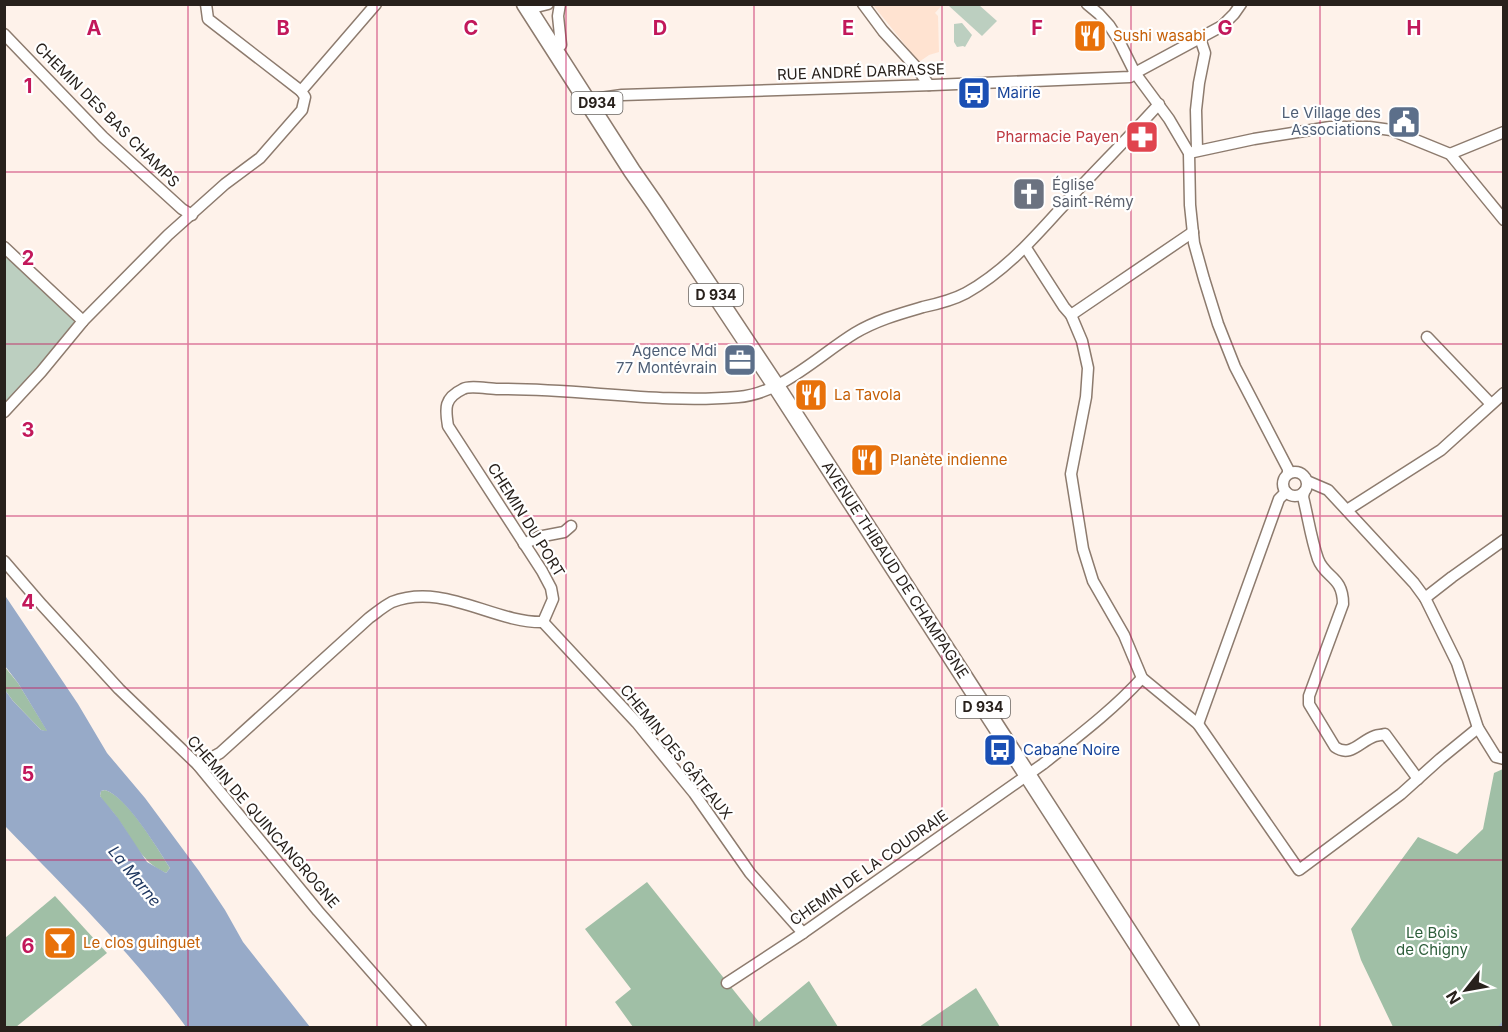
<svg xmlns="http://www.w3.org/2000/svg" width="1508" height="1032" font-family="Inter,sans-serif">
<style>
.built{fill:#ffe3d1}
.green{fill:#bccfc0}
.forest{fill:#a0bfa6}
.water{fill:#97aac8;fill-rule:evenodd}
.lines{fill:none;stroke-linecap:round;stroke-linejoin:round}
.stream{stroke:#97aac8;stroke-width:3}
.minor-casing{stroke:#8d7b6e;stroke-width:13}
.primary-casing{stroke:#8d7b6e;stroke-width:19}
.minor{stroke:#fff;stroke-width:10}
.primary{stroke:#fff;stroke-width:16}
.grid{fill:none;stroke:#c2185b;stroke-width:1.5;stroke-opacity:0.55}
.labels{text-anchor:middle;stroke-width:4.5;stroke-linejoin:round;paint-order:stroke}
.shield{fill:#fff;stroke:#686460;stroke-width:1.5}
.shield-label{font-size:14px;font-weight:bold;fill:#28211c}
.food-label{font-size:15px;fill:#c56008;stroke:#fff;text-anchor:start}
.street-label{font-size:15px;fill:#28211c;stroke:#fff}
.transit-label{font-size:15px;fill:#164399;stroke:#fff;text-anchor:start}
.service-label{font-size:15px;fill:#4e5e75;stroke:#fff;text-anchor:end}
.health-label{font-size:15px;fill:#be3a42;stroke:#fff;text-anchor:end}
.worship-label{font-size:15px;fill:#5b616d;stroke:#fff;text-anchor:start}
.park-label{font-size:15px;fill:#2f5f3c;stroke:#fff}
.water-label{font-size:16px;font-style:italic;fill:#213962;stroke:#fff}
.grid-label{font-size:20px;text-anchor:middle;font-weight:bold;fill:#c2185b;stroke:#fff;stroke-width:4.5;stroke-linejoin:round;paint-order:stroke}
</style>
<rect width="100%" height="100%" fill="#fef2ea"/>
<path class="built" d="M873 5H942L935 13 938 16 939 52 929 55 919 62Z"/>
<g class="green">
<path d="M950 4 979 5 997 21 982 36 949 6Z"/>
<path d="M962 23 972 35 965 47 963 46 957 47 954 42V24Z"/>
<path d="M5 252 83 321 5 412Z"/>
</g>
<g class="forest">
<path d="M4 666 18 683 48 732 41 730 13 701 5 690Z"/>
<path d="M1503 769V1027H1393L1361 960 1351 929 1418 837 1457 854 1483 829 1494 773Z"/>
<path d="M105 790C128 797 157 848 170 868L166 873C141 862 133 840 118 819 113 811 105 805 100 796L101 791Z"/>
<path d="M647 882 759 1022 809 981 838 1027H633L615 1002 631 989 585 929Z"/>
<path d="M55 896 107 953 16 1027H5V938Z"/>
<path d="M976 988 1000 1027H919Z"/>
</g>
<path class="water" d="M4 594 78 704 107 753 145 798 199 871 225 910 243 942 310 1027H186C133 954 68 891 5 826V690L13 701 41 730 47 731 18 683 5 666ZM105 790C127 797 157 848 170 868L166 873 147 862 118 818 100 796 101 791Z"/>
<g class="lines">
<path class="stream" d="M1499 1028 1504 1022"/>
<defs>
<g id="minor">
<path d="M206 4 208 19 301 91"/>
<path d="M560 4 558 16 561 45"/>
<path d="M863 4 883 31 916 67 929 85"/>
<path d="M1087 4 1099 14 1109 25 1118 39 1135 73 1169 119 1189 153 1190 205 1194 243 1204 279 1218 324 1235 367 1288 469V473"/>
<path d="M528 9 548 4"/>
<path d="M4 34 103 137 182 209 192 215"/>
<path d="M586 100 622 95 933 85 1130 77 1135 73 1222 26 1234 14 1241 4"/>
<path d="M1197 150 1196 110 1199 83 1205 53 1200 38"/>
<path d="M1189 153 1254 139 1330 127H1369L1391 130 1450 154 1504 220"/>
<path d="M1450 154 1504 132"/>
<path d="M4 247 83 321"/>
<path d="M1026 248 1064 307 1071 315 1082 341 1088 368 1086 397 1071 474 1083 549 1093 581 1124 635 1142 678 1198 724 1299 870 1401 794 1440 759 1478 728"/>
<path d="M1071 315 1193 232"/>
<path d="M1427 337 1491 404"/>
<path d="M4 412 41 372 83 321 168 235 225 184 260 158 302 110 305 97 301 91 376 4"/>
<circle cx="1295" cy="484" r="12"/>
<path d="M1307 481 1328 490 1414 583 1425 598 1457 663 1478 728 1496 757 1504 759"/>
<path d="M1304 492 1303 497C1308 517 1311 539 1318 559 1325 578 1343 576 1343 604L1309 696V704L1335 747C1351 758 1360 741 1375 736 1378 735 1382 735 1385 734L1418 779"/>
<path d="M1347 510 1441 450 1504 393"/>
<path d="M524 544 538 537 564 532 571 526"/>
<path d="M4 561 42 605 119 689 198 765 318 911 421 1028"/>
<path d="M1425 598 1452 577 1504 540"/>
<path d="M543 622 637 723 694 793 750 873 803 933"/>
<path d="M1198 724 1279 499 1286 492"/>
<path d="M198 765 220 753 369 618C376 613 384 606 392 602 444 582 493 623 543 622L553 599 551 588 542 571 448 426C445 408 444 398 463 389 470 385 489 389 498 389 578 388 658 404 738 397 781 394 819 355 855 333 877 320 899 314 923 307 937 304 953 300 966 293 1009 269 1039 232 1072 196 1101 165 1131 135 1159 104"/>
<path d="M727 983 803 933 1043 764C1077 737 1113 710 1142 678"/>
</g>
<path id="primary" d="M525 4 632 171 655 204 776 386 1191 1028"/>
</defs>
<use href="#minor" class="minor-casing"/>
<use href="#primary" class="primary-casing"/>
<use href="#minor" class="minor"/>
<use href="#primary" class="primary"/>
</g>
<path class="grid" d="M188 4V1028M377 4V1028M566 4V1028M754 4V1028M942 4V1028M1131 4V1028M1320 4V1028M4 172H1504M4 344H1504M4 516H1504M4 688H1504M4 860H1504"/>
<defs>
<symbol id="restaurant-square" viewBox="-11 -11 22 22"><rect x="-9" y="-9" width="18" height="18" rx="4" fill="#e8710a" stroke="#fff"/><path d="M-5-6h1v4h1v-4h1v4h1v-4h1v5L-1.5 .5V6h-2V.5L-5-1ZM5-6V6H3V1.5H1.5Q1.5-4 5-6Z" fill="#fff"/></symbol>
<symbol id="bus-square" viewBox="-11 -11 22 22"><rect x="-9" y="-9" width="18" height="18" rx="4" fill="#1a4fb4" stroke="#fff"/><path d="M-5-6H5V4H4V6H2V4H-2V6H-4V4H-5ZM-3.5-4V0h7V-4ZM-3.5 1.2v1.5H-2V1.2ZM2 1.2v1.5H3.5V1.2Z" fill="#fff"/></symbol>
<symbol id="civic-square" viewBox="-11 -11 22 22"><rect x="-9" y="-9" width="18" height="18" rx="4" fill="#5c6f8a" stroke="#fff"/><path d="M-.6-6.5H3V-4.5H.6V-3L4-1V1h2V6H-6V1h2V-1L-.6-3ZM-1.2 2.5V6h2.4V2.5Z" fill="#fff"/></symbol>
<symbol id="pharmacy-square" viewBox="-11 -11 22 22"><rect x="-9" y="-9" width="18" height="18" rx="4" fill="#e0444e" stroke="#fff"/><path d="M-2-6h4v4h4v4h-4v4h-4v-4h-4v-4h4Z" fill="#fff"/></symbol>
<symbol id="church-square" viewBox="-11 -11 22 22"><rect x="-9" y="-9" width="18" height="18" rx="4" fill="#6b7280" stroke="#fff"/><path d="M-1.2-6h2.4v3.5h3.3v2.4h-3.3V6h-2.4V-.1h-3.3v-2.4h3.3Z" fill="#fff"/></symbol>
<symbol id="office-square" viewBox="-11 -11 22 22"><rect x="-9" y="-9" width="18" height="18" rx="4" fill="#5c6f8a" stroke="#fff"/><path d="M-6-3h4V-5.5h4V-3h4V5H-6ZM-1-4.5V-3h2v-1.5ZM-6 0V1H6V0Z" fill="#fff"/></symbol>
<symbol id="bar-square" viewBox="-11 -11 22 22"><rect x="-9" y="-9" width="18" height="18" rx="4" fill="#e8710a" stroke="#fff"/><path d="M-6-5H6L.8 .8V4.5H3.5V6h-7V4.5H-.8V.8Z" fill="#fff"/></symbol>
</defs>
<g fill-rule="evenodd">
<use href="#restaurant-square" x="1071" y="17" width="38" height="38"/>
<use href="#bus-square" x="955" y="74" width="38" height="38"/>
<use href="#civic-square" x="1385" y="103" width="38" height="38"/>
<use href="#pharmacy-square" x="1123" y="118" width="38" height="38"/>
<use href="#church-square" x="1010" y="175" width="38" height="38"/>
<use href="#office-square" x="721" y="341" width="38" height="38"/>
<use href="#restaurant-square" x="792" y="376" width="38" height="38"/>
<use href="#restaurant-square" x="848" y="441" width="38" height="38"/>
<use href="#bus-square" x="981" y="731" width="38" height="38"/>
<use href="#bar-square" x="41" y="924" width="38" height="38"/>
</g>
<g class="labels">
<g class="shield">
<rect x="571.5" y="92" width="51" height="22" rx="4.5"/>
<rect x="689" y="284" width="54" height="22" rx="4.5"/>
<rect x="956" y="696" width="54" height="22" rx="4.5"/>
</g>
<g class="shield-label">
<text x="597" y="108">D934</text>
<text x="716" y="300">D 934</text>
<text x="983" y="712">D 934</text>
</g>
<g class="food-label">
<text x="1113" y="41">Sushi wasabi</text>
<text x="834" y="400">La Tavola</text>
<text x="890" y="465">Planète indienne</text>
<text x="83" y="948">Le clos guinguet</text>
</g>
<g class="street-label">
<text transform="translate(861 72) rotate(-2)" y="5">RUE ANDRÉ DARRASSE</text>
<text transform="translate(107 115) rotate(45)" y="5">CHEMIN DES BAS CHAMPS</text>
<text transform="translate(526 520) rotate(58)" y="5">CHEMIN DU PORT</text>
<text transform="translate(895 570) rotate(57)" y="5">AVENUE THIBAUD DE CHAMPAGNE</text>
<text transform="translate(676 752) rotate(51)" y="5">CHEMIN DES GÂTEAUX</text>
<text transform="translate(263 822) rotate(49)" y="5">CHEMIN DE QUINCANGROGNE</text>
<text transform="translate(869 868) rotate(-35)" y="5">CHEMIN DE LA COUDRAIE</text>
</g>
<g class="transit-label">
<text x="997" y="98">Mairie</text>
<text x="1023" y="755">Cabane Noire</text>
</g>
<g class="service-label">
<text x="1381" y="118">Le Village des<tspan x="1381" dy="17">Associations</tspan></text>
<text x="717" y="356">Agence Mdi<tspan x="717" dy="17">77 Montévrain</tspan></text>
</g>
<g class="health-label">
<text x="1119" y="142">Pharmacie Payen</text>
</g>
<g class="worship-label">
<text x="1052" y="190">Église<tspan x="1052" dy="17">Saint-Rémy</tspan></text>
</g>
<g class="park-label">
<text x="1432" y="938">Le Bois<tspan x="1432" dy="17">de Chigny</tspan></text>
</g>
<g class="water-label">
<text transform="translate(135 876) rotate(51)" y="6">La Marne</text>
</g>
</g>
<g class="grid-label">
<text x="94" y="35">A</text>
<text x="283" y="35">B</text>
<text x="471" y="35">C</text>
<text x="660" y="35">D</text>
<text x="848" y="35">E</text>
<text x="1037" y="35">F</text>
<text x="1225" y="35">G</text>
<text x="1414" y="35">H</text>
<text x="28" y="93">1</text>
<text x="28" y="265">2</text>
<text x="28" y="437">3</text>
<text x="28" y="609">4</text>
<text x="28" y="781">5</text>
<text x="28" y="953">6</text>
</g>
<rect width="1508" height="1032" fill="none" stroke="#28211c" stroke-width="12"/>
<g transform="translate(1466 990) rotate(239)" stroke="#ffffff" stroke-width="4.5" paint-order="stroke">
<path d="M0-4.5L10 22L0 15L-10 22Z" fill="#28211c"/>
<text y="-9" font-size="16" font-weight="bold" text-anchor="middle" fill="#28211c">N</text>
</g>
</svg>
